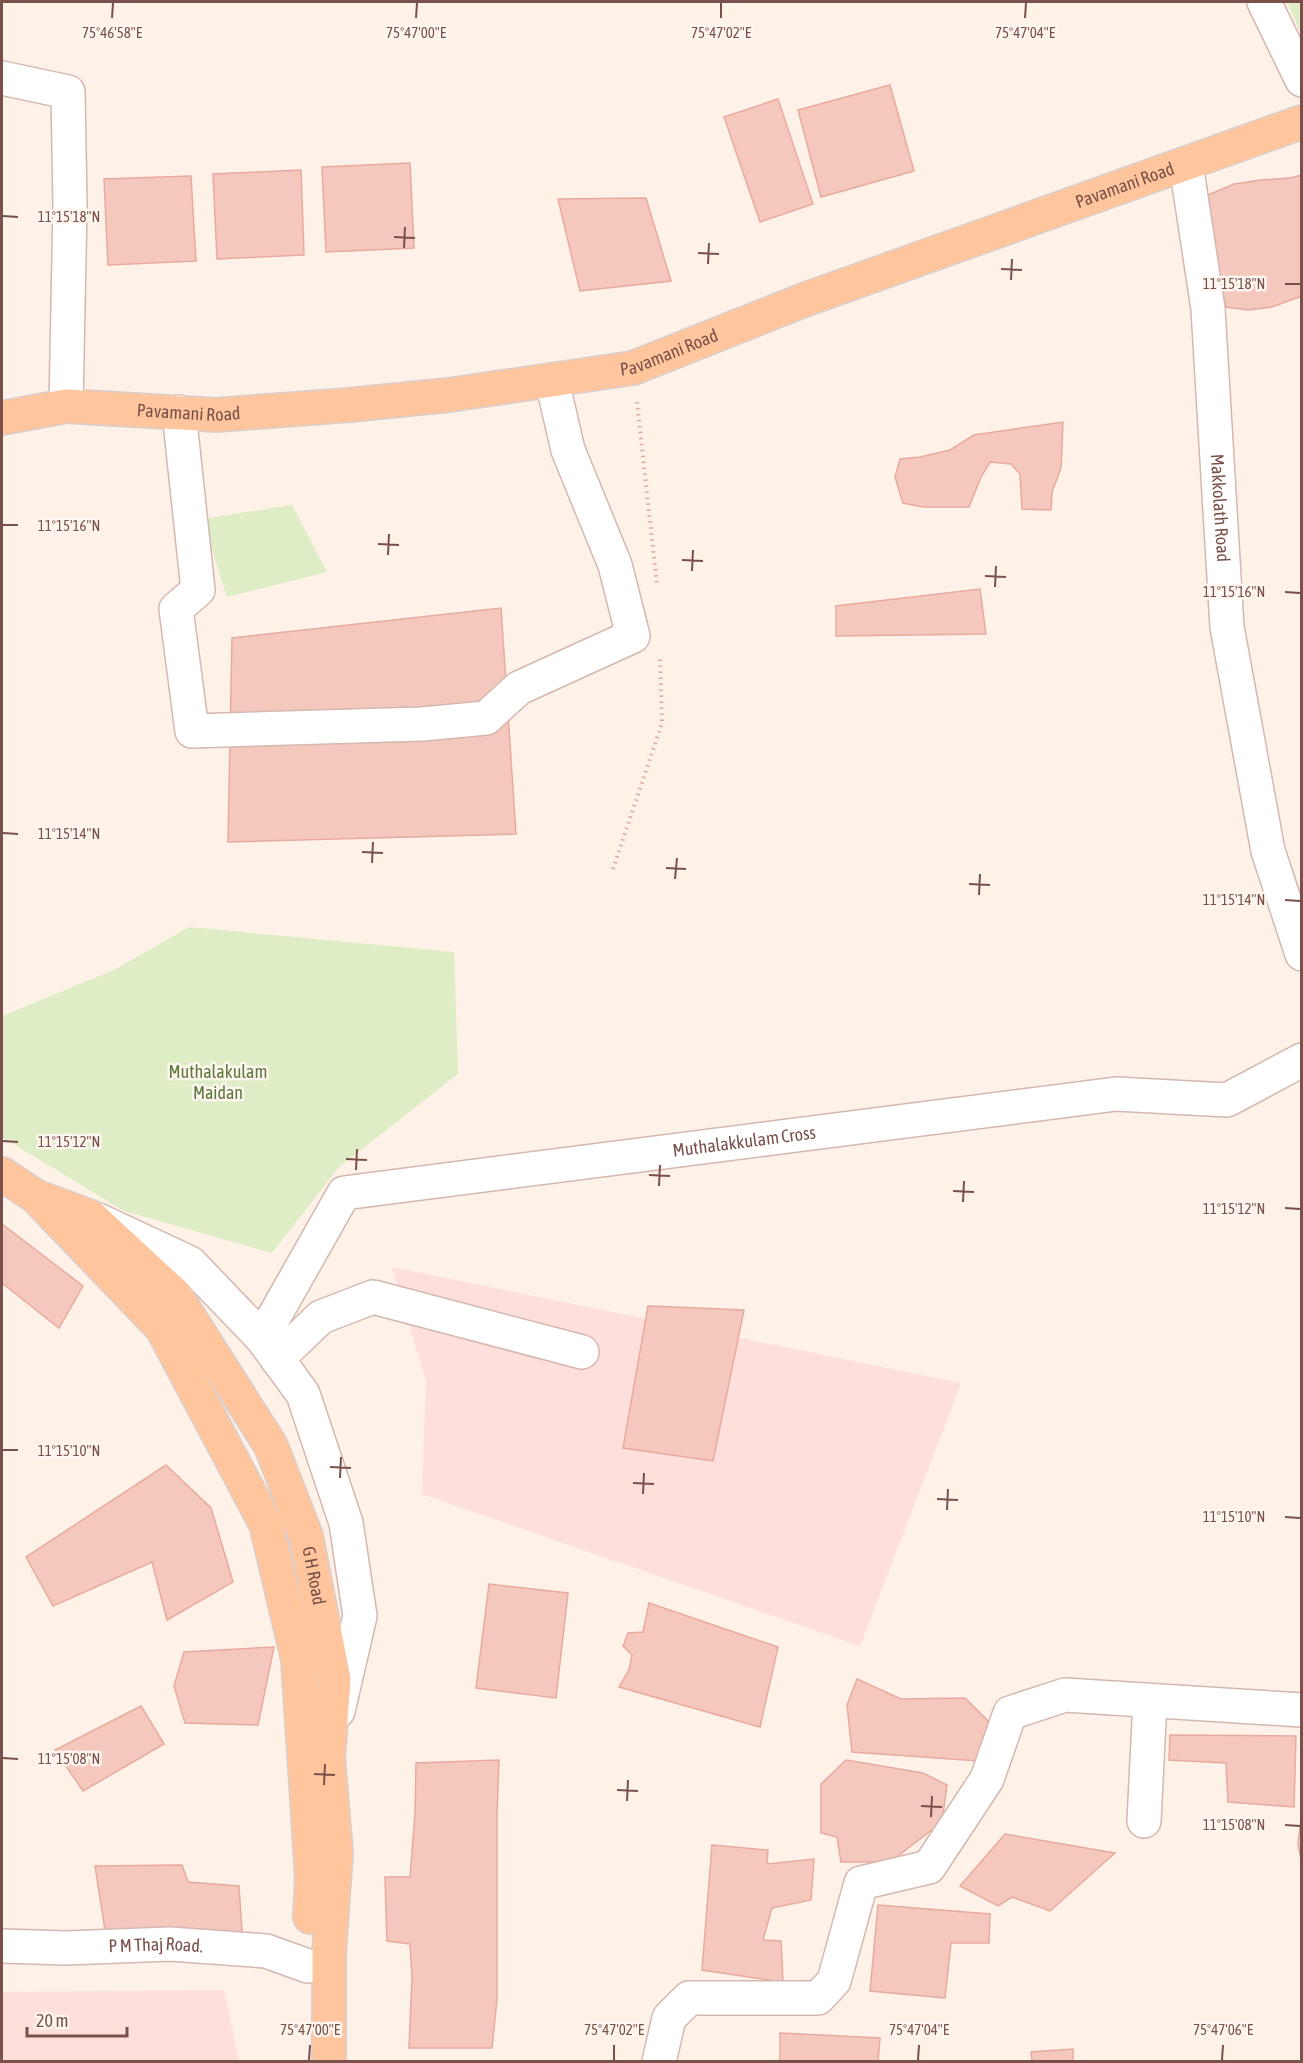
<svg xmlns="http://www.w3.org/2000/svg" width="1303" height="2063" font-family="'Asap Condensed',sans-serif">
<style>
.commercial{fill:#fedfdc}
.green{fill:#deedc5}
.building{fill:#f5c8be;stroke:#e9aa9d;stroke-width:1.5}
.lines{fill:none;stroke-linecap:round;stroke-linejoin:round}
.minor-casing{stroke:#d4b8af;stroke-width:36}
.major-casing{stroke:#dacecc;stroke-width:36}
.path{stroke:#dbaba0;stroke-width:4;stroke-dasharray:1.5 4.5;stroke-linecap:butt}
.minor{stroke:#fff;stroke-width:33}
.major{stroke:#ffc69e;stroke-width:33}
.ticks{fill:none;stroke:#7a514a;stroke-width:2}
.labels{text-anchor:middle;stroke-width:5;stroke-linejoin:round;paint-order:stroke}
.street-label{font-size:18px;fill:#7a514a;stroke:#fff6f0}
.park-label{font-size:18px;fill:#5d7a3e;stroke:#fff6f0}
.ticks-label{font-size:15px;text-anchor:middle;fill:#7a514a;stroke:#fff6f0;stroke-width:5;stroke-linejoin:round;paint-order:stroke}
</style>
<rect width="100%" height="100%" fill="#fef1e8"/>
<g class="commercial">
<path d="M392 1267 961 1383 860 1646 422 1494 426 1381Z"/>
<path d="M224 1990 239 2061H2V1992Z"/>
</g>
<g class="green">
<path d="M1287 2H1301V34Z"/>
<path d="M292 505 327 572 227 597 202 519Z"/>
<path d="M189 927 454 952 458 1074 339 1167 272 1253 124 1211 2 1137V1016L114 970Z"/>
</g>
<g class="building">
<path d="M890 85 914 171 821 197 798 110Z"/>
<path d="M778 99 813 204 760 222 724 117Z"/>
<path d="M410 163 414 248 326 252 322 167Z"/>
<path d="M301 170 304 255 217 259 213 174Z"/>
<path d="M1302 175V296L1272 307 1248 310 1226 307 1194 201 1234 184 1261 180 1290 178Z"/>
<path d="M191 176 196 261 108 265 104 179Z"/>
<path d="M646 198 671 281 580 291 558 199Z"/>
<path d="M1063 422 1061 468 1052 492 1051 510 1022 509 1020 474 1011 464 990 462 981 477 969 507H923L903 503 895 477 900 459 920 457 950 450 974 435Z"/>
<path d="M980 589 986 634 836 636V606Z"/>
<path d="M501 608 516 834 228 842 232 638Z"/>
<path d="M2 1224 83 1286 59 1328 2 1283Z"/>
<path d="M648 1306 744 1310 713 1461 623 1448Z"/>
<path d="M166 1465 211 1508 233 1582 167 1620 152 1562 53 1606 26 1557Z"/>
<path d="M489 1584 568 1593 556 1698 476 1688Z"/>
<path d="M649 1603 778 1647 760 1727 619 1687 629 1670 632 1655 623 1646 628 1633 643 1632Z"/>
<path d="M274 1647 258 1725 185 1723 174 1686 184 1652Z"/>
<path d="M857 1679 901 1699 965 1698 994 1727 979 1761 852 1752 847 1705Z"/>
<path d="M141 1706 164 1744 83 1791 55 1750Z"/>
<path d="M1170 1735 1296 1736 1294 1807 1228 1802 1226 1763 1169 1760Z"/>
<path d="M499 1760 497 1814V1999L492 2048H409L412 1977 410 1944 387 1941 385 1877H410L415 1814 416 1763Z"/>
<path d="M846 1760 923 1773 947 1785 942 1822 890 1862H841L837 1837 821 1833V1784Z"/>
<path d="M1301 1818H1302V1865L1298 1844Z"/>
<path d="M1005 1834 1115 1853 1050 1911 1012 1897 998 1906 960 1886Z"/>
<path d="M712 1845 768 1850 767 1864 814 1859 811 1900 772 1908 763 1940 781 1941 783 1982 702 1970Z"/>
<path d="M182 1865 188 1882 239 1886 243 1947 105 1930 95 1866Z"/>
<path d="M878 1905 990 1914 989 1943H951L945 1998 870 1991Z"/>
<path d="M780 2033 880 2038 878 2062H780Z"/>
<path d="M1073 2049V2062H1032L1031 2052Z"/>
</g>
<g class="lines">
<defs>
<g id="minor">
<path d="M1264 2 1302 80"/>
<path d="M2 78 68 92 70 205 66 406"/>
<path id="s1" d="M1186 164 1208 309 1227 627 1268 851 1302 954"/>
<path d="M179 412 198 590 176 609 192 731 422 724 486 718 519 688 633 636 615 565 568 450 552 381"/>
<path d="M98 1220 190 1263 262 1338 303 1394 346 1523 360 1616 338 1711"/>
<path id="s2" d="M262 1338 344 1193 1116 1094 1227 1100 1302 1060"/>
<path d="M277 1359 321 1317 373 1297 582 1352"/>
<path d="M1144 1821 1150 1701"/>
<path id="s3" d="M2 1946 66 1948 170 1944 266 1951 308 1966"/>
<path d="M659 2062 669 2018 689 1998H818L834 1981 861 1883 929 1867 987 1779 1010 1713 1065 1695 1302 1710"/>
</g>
<g id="major">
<path id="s4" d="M2 418 66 406 216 415 349 405 449 395 633 368 804 300 1302 122"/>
<path id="s5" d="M2 1174 35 1196 91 1217 175 1295 271 1446 306 1536 334 1680 328 1758 336 1853 329 1953V2062"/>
<path d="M41 1202 162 1328 266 1524 298 1659 312 1877 310 1917"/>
</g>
</defs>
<use href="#minor" class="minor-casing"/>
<use href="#major" class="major-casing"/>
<g class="path">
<path d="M637 402 657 585"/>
<path d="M613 869 662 723 660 655"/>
</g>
<use href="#minor" class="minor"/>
<use href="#major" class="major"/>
</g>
<path class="ticks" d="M112 18 113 3M416 18 417 3M721 18V3M1025 18 1026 3M3 216 18 217M394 237 415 238M404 248 405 227M698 253 719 254M708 264 709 243M1001 269 1022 270M1011 280 1012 259M1285 284H1300M3 525H18M378 544 399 545M388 555 389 534M682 560 703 561M692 571 693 550M985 576 1006 577M995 587 996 566M1285 592 1300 593M3 833 18 834M362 852 383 853M372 863 373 842M666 868 686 869M675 879 677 858M969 884 990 885M979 895 980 874M1285 900 1300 901M3 1141 18 1142M346 1159 367 1160M356 1170 357 1149M649 1175 670 1176M659 1186 660 1165M953 1191 974 1192M963 1202 964 1181M1285 1208 1300 1209M3 1450H18M330 1467 351 1468M340 1478 341 1457M633 1483 654 1484M643 1494 644 1473M937 1499 958 1500M947 1510 948 1489M1285 1517 1300 1518M3 1758 18 1759M314 1774 335 1775M324 1785 325 1764M617 1790 638 1791M627 1801 628 1780M921 1806 942 1807M931 1817 932 1796M1285 1825 1300 1826M309 2060 310 2045M614 2060V2045M918 2060 919 2045M1222 2060 1223 2045"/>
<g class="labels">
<g class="street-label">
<text dy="6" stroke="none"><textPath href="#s4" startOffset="1160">Pavamani Road</textPath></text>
<text dy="6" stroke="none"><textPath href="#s4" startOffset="674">Pavamani Road</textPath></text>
<text dy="6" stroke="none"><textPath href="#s4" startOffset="188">Pavamani Road</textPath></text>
<text dy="6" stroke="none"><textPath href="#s1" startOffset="346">Makkolath Road</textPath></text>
<text dy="6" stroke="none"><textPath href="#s2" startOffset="570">Muthalakkulam Cross</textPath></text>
<text dy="6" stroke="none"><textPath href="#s5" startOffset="530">G H Road</textPath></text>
<text dy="6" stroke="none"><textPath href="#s3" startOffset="154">P M Thaj Road.</textPath></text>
</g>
<g class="park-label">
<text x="218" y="1078">Muthalakulam<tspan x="218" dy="21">Maidan</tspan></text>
</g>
</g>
<g class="ticks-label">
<text x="112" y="38">75°46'58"E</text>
<text x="416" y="38">75°47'00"E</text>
<text x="721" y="38">75°47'02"E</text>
<text x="1025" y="38">75°47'04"E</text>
<text x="69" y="222">11°15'18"N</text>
<text x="1234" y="289">11°15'18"N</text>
<text x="69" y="531">11°15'16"N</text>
<text x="1234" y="597">11°15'16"N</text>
<text x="69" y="839">11°15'14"N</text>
<text x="1234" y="905">11°15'14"N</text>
<text x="69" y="1147">11°15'12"N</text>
<text x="1234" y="1214">11°15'12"N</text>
<text x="69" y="1456">11°15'10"N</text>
<text x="1234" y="1522">11°15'10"N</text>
<text x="69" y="1764">11°15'08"N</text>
<text x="1234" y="1830">11°15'08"N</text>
<text x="310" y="2035">75°47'00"E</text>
<text x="614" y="2035">75°47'02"E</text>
<text x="919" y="2035">75°47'04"E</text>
<text x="1223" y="2035">75°47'06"E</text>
</g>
<rect width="1303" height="2063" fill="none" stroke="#7a514a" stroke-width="6"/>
<path d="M27 2027v9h100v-9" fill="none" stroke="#7a514a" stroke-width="3"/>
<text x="36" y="2027" font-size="18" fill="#7a514a" stroke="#fff6f0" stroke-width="4.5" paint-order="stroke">20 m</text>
</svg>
